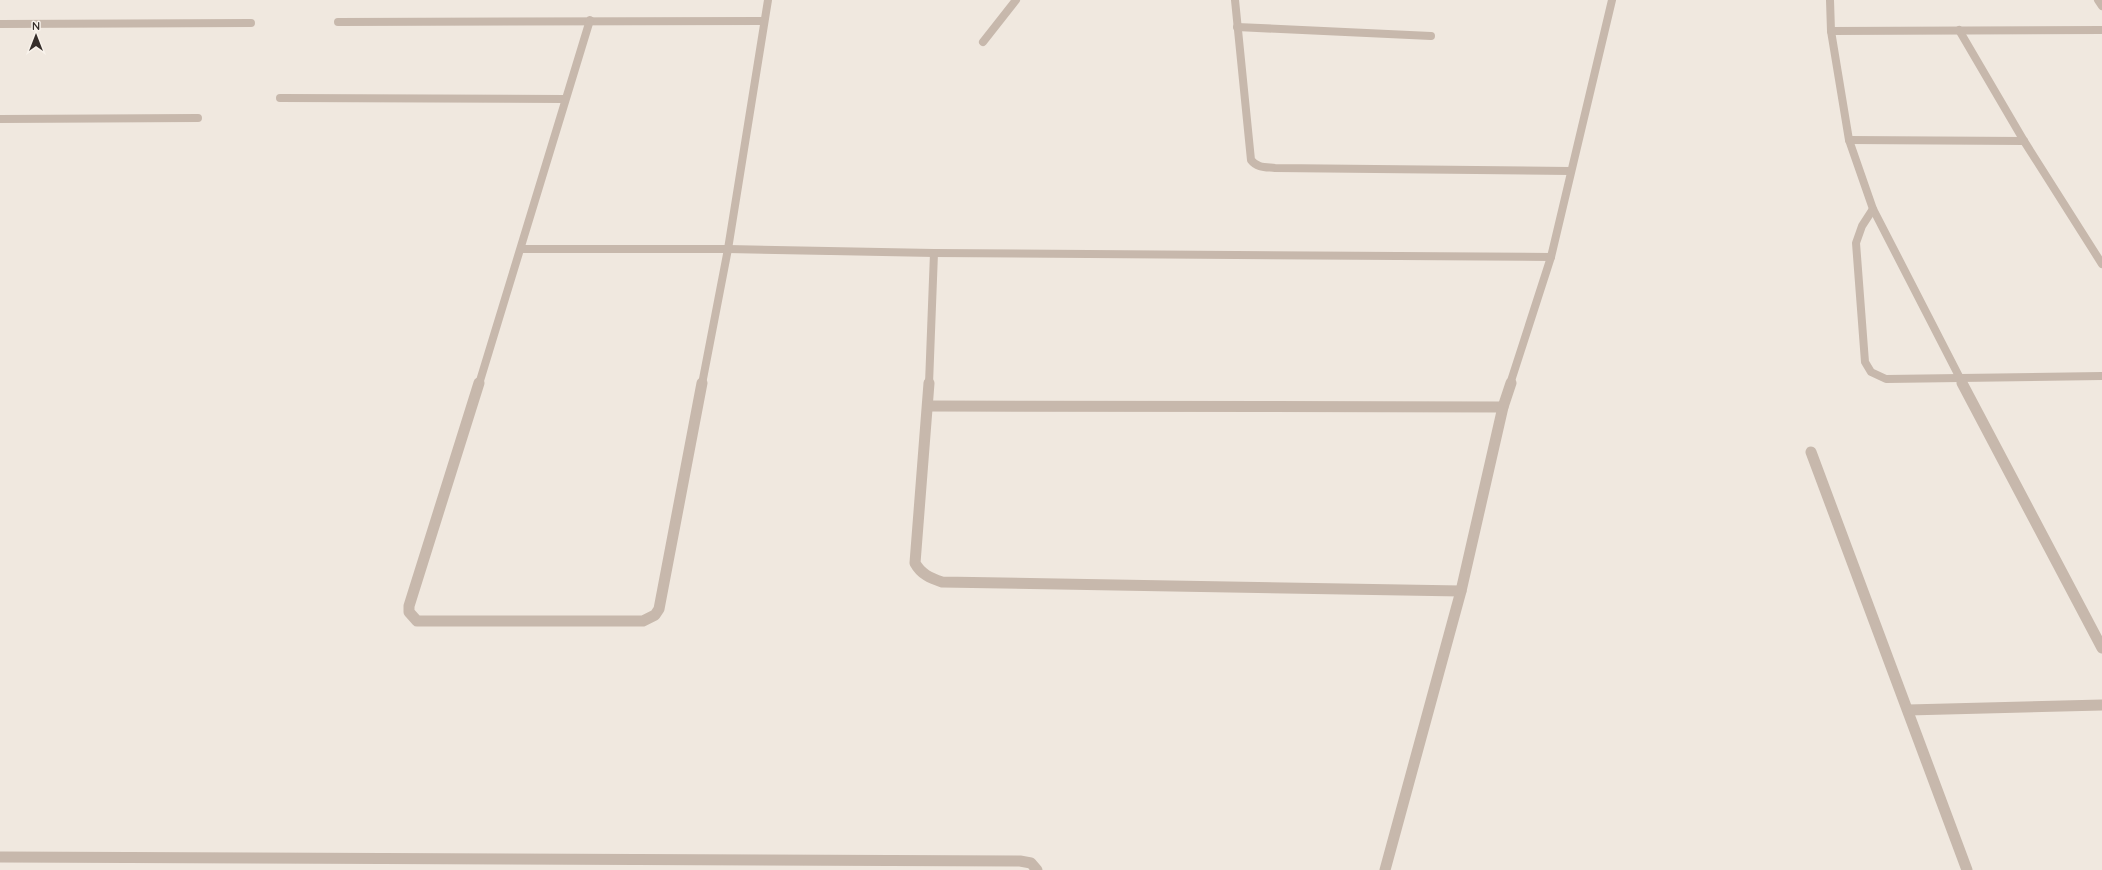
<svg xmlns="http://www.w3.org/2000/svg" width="2102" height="870" font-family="Quicksand,sans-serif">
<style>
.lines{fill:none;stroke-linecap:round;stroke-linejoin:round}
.service{stroke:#c7b8ac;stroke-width:8}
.minor-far1{stroke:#c7b8ac;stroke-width:8}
.minor{stroke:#c7b8ac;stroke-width:11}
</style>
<rect width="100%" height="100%" fill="#f0e8df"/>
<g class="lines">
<path class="service" d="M983 42 1016 0"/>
<g class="minor-far1">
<path d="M1235 0 1251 160C1257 168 1266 167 1275 168L1570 171"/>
<path d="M1830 0 1831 31 1849 140 1873 209 1963 384"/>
<path d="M2098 0 2102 6"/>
<path d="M338 22 764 21"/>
<path d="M0 24 251 23"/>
<path d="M1237 27 1431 36"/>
<path d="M1959 30 2024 141 2102 264"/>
<path d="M1831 31 2102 30"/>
<path d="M280 98 565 99"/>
<path d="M0 119 198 118"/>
<path d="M1849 140 2024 141"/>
<path d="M1873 209 1862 226 1856 243 1865 362 1871 372 1886 379 2102 376"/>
<path d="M521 249H728L934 253 1551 257"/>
<path d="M479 384 590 20"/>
<path d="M702 384 728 249 768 0"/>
<path d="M929 384 934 253"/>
<path d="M1510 384 1551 257 1612 0"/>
</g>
<g class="minor">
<path d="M479 383 409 606V612L417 621H643L655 615 659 609 702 383"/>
<path d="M929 383 915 563C921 574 930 578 942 582L1461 591"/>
<path d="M1962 383 2102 648"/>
<path d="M928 406 1503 407"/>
<path d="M1811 452 1967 870"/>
<path d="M1908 710 2102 705"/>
<path d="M0 857 1020 861 1031 863 1037 870"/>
<path d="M1385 870 1461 591 1503 407 1511 383"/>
</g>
</g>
<g transform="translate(36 36)" stroke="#f8f2eb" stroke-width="3" paint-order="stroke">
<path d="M0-3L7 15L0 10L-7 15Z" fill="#362e2a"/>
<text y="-6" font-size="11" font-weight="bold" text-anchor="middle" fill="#362e2a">N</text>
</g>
</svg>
